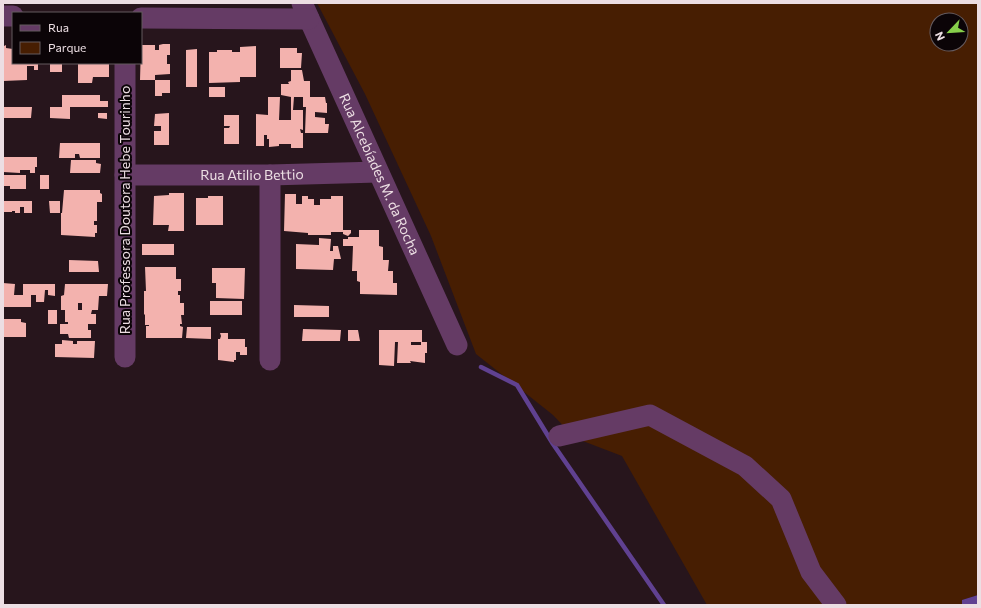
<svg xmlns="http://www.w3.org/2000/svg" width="981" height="608" font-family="Commissioner,sans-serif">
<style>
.green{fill:#471e02;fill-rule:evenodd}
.water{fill:#604191}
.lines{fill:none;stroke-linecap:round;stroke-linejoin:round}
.stream{stroke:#604191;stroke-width:4.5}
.building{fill:#f3b2ae;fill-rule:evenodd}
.minor{stroke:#653b65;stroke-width:21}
.labels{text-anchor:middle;stroke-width:4;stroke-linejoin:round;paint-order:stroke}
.street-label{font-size:14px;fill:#ecdee3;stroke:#0b0407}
</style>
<rect width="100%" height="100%" fill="#27151c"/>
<path class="green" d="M317 3H978V595L962 600V605H707L622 456 575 438 553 415 476 354 431 236 365 94ZM937 20H961V44H937Z"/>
<path class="water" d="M978 595V605H962V600Z"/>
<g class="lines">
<path class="stream" d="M481 367 517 385 553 444 664 605"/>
</g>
<g class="building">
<path d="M163 44H170V55H167V64H170V74L155 75V80H140L141 45H155V50H159V45Z"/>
<path d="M6 45V48L13 49V63H38V70H34V66H27V80L3 81 4 46Z"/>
<path d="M256 46V77H240V82L209 83V52H217V50H232V52H240V47Z"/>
<path d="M280 48H297V53H302L301 68H280Z"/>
<path d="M197 49V87H186V50Z"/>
<rect x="50" y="63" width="12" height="9"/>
<path d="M78 63H109V77H93L92 83H78Z"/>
<path d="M291 70H302L304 81H310V97H325L326 103H327V113L315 112V117L325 118V124H329L328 133H305L306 107H303V97H294L293 110H303V130L300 129 301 133H303V148H291V144H279V146L269 147V139H267V135H264V146H256V114L268 115V97H280L279 120H291V97L281 95V84H289L288 82 291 81Z"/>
<path d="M155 80H170V93H162V96H155Z"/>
<rect x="209" y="87" width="16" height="10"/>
<path d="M62 95H100V101H108V107H70V119L50 118V107H62Z"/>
<path d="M3 107H32L31 118H3Z"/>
<path d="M98 113H107V119L98 118Z"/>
<path d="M169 113V145H154V131H161V126H154L155 114Z"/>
<path d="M224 115H239V144H224V128H229L230 126H224Z"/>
<path d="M60 143H100V158H80L79 154H75V158H59Z"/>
<path d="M3 157H37V167H35V173H30V170H20V173L3 172Z"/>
<path d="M71 160H96V163L101 164 100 173H70Z"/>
<path d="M3 175H26V189H10V186H3Z"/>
<rect x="40" y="175" width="9" height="14"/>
<path d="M64 190H100V193L102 194V202H97V221H94V225H97V233H95V237L61 235V213H62Z"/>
<path d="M169 193H184V231H168L169 225H153L154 196 169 195Z"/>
<path d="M285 194H296V204H302V196H308V199H314V205H320V199H331V196H343V230H351V233L348 236 343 234V232H331V235H308V233L284 231Z"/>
<path d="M208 196H223V225H196V198H208Z"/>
<path d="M3 201H32V213H24V207H20V213H15V211H12V212H3Z"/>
<path d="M49 201H60V213H50Z"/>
<path d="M359 230H379V246L383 247V260H389L388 271H393V283H397V295L360 294V282L357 281V271H352L353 246H343V239H348V237H359Z"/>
<path d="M319 238 331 239 330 251H333V246H338L341 259H334L333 270 296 269V244L319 245Z"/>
<rect x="142" y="244" width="32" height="11"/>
<path d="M69 260 98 261 99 272H69Z"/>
<path d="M145 267H176V279H181V291H178V295H180V303H184V315H181L182 324H180V326L183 327 182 338H146V326H149V325H145V314L144 315V291H146Z"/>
<path d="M212 268H245L244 299 216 298V283H212Z"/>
<path d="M3 283 15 284 14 295H23V284H55V296L48 295V290H45L44 302H36V295H31V307H3Z"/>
<path d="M65 284H108L107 296H99L98 310H92L91 314H96V324H88V330H91V338H69L68 334H60V324H68V322H65V310H61V296L64 295ZM78 303H82V310H78Z"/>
<rect x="210" y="301" width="32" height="14"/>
<path d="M294 305 329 306V317H294Z"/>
<rect x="48" y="310" width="9" height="14"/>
<path d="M3 319H21V322L26 323V337H3Z"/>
<path d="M187 327H211V339L186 338Z"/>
<path d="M303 329 341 330 340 341H302Z"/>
<path d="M348 330H358L360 341H348Z"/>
<path d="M379 330H422V342H427V353H425V363L410 361 411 363H397L398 342H395L394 366 379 365ZM411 342H421V345H411Z"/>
<path d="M220 333H228V339H245V347H247V355H240V352H236V360H234V362L218 360V339H220L221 336Z"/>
<path d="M62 340 73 341V344H77V341H95L94 358 55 357V344H62Z"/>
</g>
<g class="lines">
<g class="minor">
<path id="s1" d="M302 3 457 345"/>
<path d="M3 16H13"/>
<path d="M141 18 309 19"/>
<path d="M125 63V357"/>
<path id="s2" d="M125 175H270L378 172"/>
<path d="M270 360V175"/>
<path d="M559 436 650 415 745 466 781 499 811 572 836 605"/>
</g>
</g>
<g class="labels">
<g class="street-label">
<text dy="5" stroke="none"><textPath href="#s2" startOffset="127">Rua Atilio Bettio</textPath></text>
<text dy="5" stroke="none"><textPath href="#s1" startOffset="188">Rua Alcebíades M. da Rocha</textPath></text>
<text transform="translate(125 210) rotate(-90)" y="5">Rua Professora Doutora Hebe Tourinho</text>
</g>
</g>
<rect width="981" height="608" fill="none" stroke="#ecdee3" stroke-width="8"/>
<rect x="12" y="12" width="130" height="52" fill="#0b0407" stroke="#655b5f"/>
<rect x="20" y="25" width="20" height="6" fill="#653b65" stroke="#655b5f"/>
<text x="48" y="32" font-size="12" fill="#ecdee3">Rua</text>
<rect x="20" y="42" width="20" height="12" fill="#471e02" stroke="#655b5f"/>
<text x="48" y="52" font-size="12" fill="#ecdee3">Parque</text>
<g transform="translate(949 32) rotate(245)"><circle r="19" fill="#0b0407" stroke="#655b5f"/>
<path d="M0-3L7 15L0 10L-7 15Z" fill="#87cf4b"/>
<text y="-6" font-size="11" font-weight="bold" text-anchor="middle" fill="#ecdee3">N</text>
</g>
</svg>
